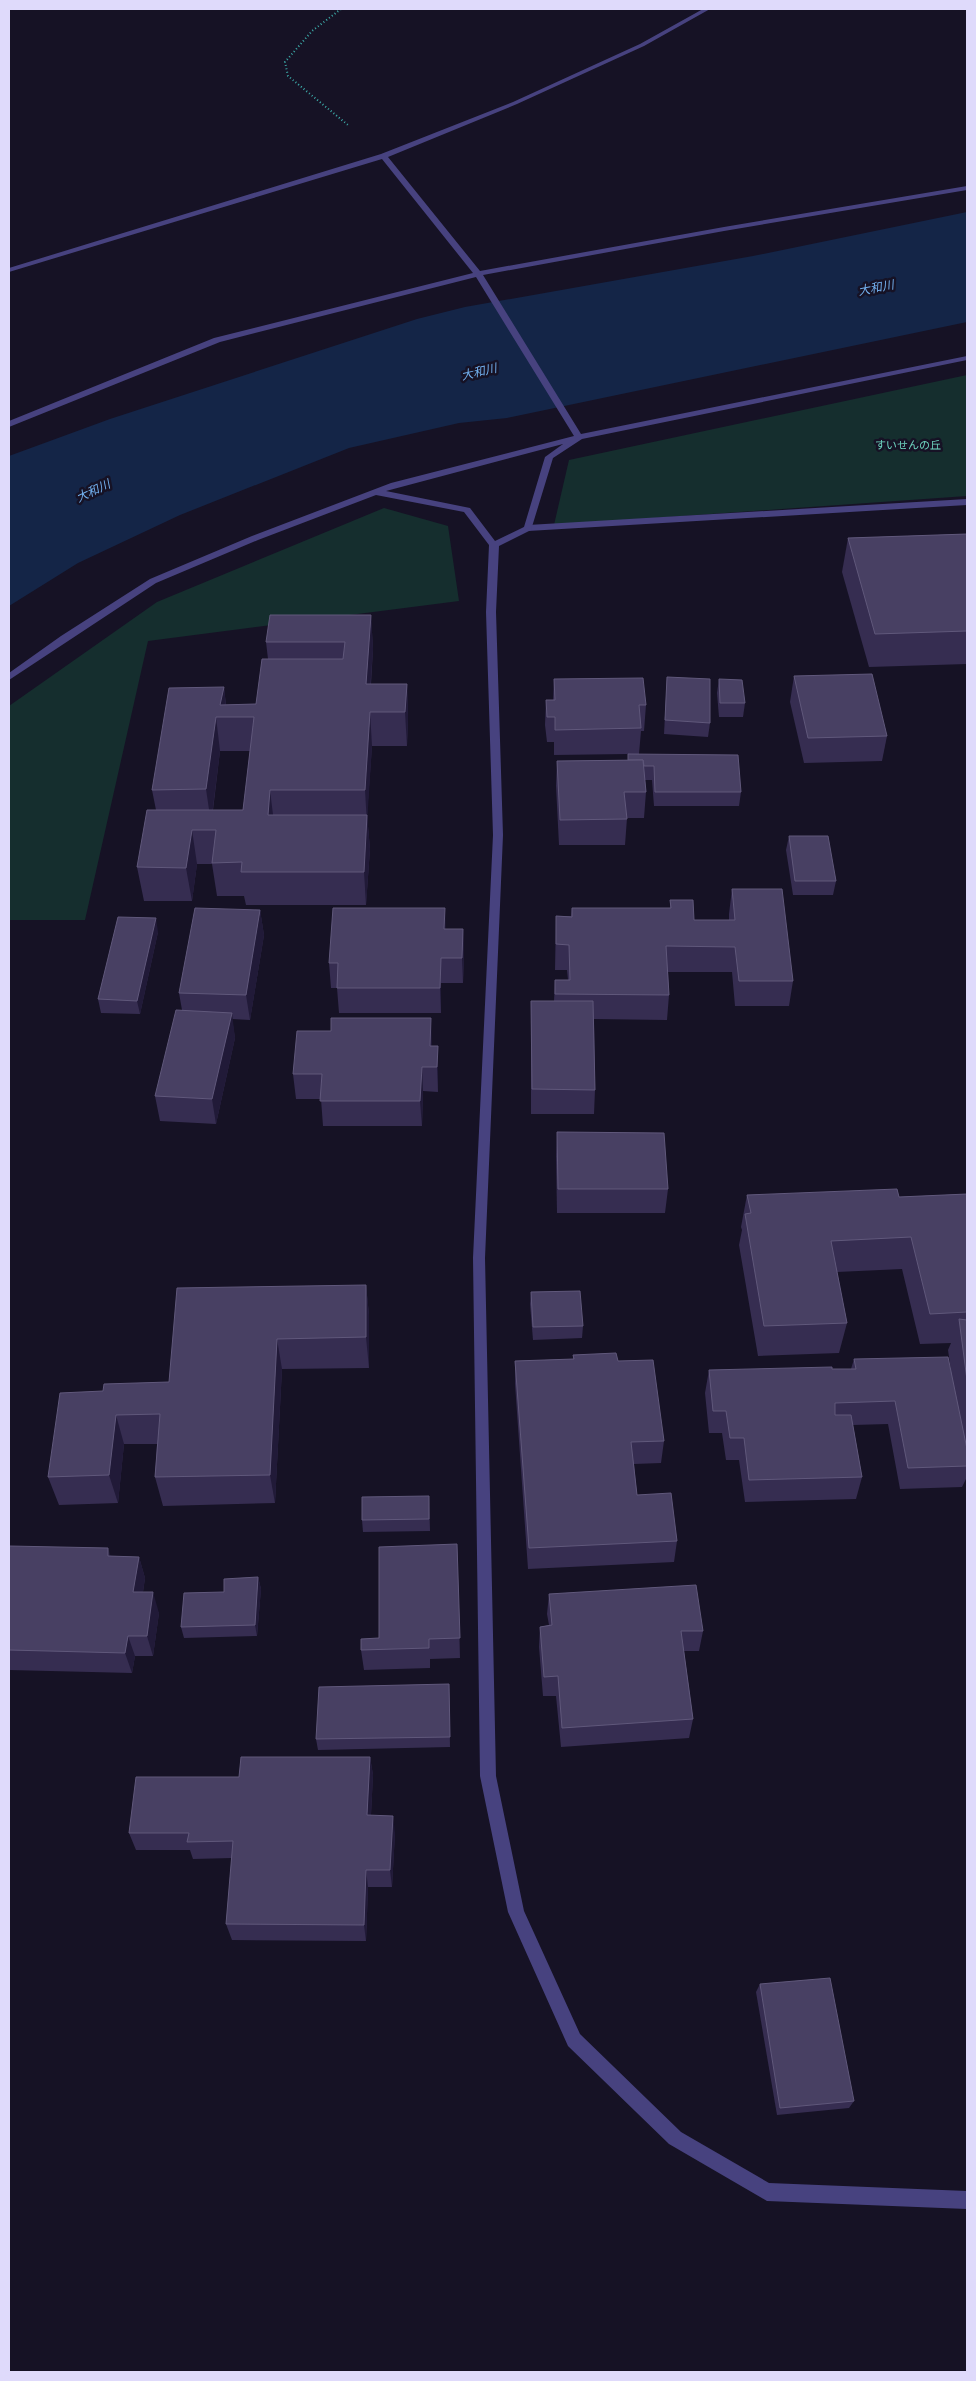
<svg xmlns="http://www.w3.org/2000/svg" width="976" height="2381" font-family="'DM Sans','Noto Sans JP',sans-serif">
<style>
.green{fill:#152e2e}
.water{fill:#142547}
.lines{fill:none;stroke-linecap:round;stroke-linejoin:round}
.path{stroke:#3dacaa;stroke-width:2;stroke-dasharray:1 2.5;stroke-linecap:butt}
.lane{fill:#47427f;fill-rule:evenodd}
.street{fill:#47427f;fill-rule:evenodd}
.wall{fill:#362d51;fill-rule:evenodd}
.shaded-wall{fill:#211a38}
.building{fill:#484063;stroke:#60587b}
.labels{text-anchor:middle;stroke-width:5;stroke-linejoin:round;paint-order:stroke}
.far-park-label{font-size:11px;fill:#6dd4bf;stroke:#161225}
.far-water-label{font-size:12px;font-style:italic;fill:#73b1f0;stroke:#161225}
</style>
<rect width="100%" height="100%" fill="#161225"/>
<g class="green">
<path d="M967 375V496L554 525 569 460Z"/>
<path d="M384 508 448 526 459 601 148 641 85 920H9V706L157 602Z"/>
</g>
<path class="water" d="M967 212V322L507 418 459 423 349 448 180 515 78 563 9 606V456L110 419 417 319 465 307 753 256Z"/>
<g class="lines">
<path class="path" d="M341 9 312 31 285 62 288 76 348 125"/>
<path class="lane" d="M967 499V505L528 531 523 528 528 525Z"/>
<path class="street" d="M703 9H710L644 46 517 104 388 157 480 271 724 227 967 186V190L724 231 483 275 581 434 967 356V360L582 439 553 458 531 530 499 546 496 612 503 835 485 1258 496 1776 524 1911 580 2034 681 2132 769 2183 967 2191V2209L767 2201 669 2144 568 2046 508 1912 480 1776 473 1258 493 835 486 612 489 545 464 512 376 495 258 540 156 583 9 680V673L61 636 150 579 252 536 391 483 574 436 476 277 220 342 9 427V421L214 338 473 273 382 159 9 272V268L381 154 513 102 640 44ZM563 444 545 457 524 527 495 541 470 508 386 491Z"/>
</g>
<g class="wall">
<path d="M967 534V664L869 667 842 572 848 538Z"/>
<path d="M371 615 373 649 371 684H407L408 718 407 746H372L367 815 370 849 366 905H246L244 896H217L212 864H197L192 901H144L137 867 156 810 152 790 224 687 226 705 256 704 268 659 266 642ZM220 751H250L243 810H213Z"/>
<path d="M794 676 887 736 882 761 804 763 790 702Z"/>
<path d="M667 677 710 723 708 737 664 734Z"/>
<path d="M554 679 646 705 644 731H641L639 754 741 792 739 806H654L652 780H645L646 792 644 818H627L625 845H559L556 786 557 761 628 760V754L554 755V742H547L545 725 546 700H553Z"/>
<path d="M719 679 745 703 743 717H719L717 693Z"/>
<path d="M789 836 836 881 833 895H793L786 850Z"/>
<path d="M732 889 793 981 789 1006H735L732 972H668L669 995 667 1020 594 1019 595 1090 594 1114H531V1001H554L555 980H568L567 970H555L556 916H571L572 908H670V900L694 920H729V914Z"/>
<path d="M260 910 264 935 250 1020 232 1019 235 1038 216 1124 160 1121 155 1096 182 1010 179 993Z"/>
<path d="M446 929H463L464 954 463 983H441V1013H339L337 988H331L329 963Z"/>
<path d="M158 932 140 1014 101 1013 98 999Z"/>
<path d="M431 1046 438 1071V1092L423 1091 422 1126H323L321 1099H296L293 1074Z"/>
<path d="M557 1132 668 1189 665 1213H557L556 1156Z"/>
<path d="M967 1194V1483H966V1479L962 1487 900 1489 888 1424 853 1425 862 1477 856 1499 745 1502 739 1460H726L722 1433H709L705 1393 709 1370 851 1369 854 1359 951 1371 948 1350 951 1343 920 1344 902 1269 837 1272 847 1323 839 1353 758 1356 739 1245 742 1230 741 1227 747 1195 899 1197Z"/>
<path d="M366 1285 369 1315V1368L282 1369 275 1503 163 1506 155 1477 157 1444H124L118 1503 59 1505 48 1477 103 1391 169 1382Z"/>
<path d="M531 1292 583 1326 582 1338 533 1340 530 1304Z"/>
<path d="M573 1355 618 1361 664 1441 661 1463 634 1464 637 1495 677 1541 674 1562 528 1569 515 1384V1361L573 1359Z"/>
<path d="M429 1496 430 1531 363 1532 362 1520Z"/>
<path d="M457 1544 460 1658 430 1659V1668L364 1670 361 1650 379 1638Z"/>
<path d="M9 1546 111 1556 139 1557 145 1578 143 1592 159 1613 153 1656H135L132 1673 9 1670Z"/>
<path d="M258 1577 261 1589 257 1636 184 1638 181 1627 224 1592Z"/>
<path d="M549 1594 703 1631 699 1651H684L693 1719 689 1738 561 1747 556 1696H543L539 1647 540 1627 549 1625 547 1614Z"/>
<path d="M449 1684 450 1747 318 1750 316 1739Z"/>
<path d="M370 1757 373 1775 371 1815 395 1833 392 1887H368L366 1941 232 1940 226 1924 232 1858 193 1859 190 1850H136L129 1833 239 1777Z"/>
<path d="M760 1984 854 2101 849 2108 777 2115 756 1992Z"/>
</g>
<g class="shaded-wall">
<path d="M371 615 373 649 368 718 366 684Z"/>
<path d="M407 684 408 718 407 746 405 712Z"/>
<path d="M224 687 227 717 220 705Z"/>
<path d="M370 712 372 746 367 824 365 790Z"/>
<path d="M216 717 220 751 211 823 206 789Z"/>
<path d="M270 790 274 823 268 815Z"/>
<path d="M367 815 370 849 366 905 364 872Z"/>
<path d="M192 830 197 864 192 901 186 868Z"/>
<path d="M445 908 446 933 444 929Z"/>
<path d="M260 910 264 935 250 1020 246 995Z"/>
<path d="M156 918 158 932 140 1014 137 1001Z"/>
<path d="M463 929 464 954 463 983 462 958Z"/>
<path d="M441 958V1013L440 988Z"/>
<path d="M232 1013 235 1038 216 1124 212 1099Z"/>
<path d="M431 1018 432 1043 431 1067 430 1046Z"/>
<path d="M438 1046V1092L437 1067Z"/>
<path d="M422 1067 423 1091 422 1126 420 1101Z"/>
<path d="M366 1285 369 1315V1368L366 1337Z"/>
<path d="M277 1339 282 1369 275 1503 270 1475Z"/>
<path d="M116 1415 124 1444 118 1503 109 1475Z"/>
<path d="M108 1548 115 1569 108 1556Z"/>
<path d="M139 1557 145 1578 140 1612 133 1592Z"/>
<path d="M258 1577 261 1589 257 1636 255 1625Z"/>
<path d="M153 1592 159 1613 153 1656 147 1636Z"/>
<path d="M128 1636 135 1656 132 1673 125 1653Z"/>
<path d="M370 1757 373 1775 370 1833 367 1815Z"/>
<path d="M393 1816 395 1833 392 1887 390 1870Z"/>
<path d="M366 1870 368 1887 366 1941 364 1925Z"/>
</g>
<g class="building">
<path d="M967 534V631L875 634 848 538Z"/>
<path d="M270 615H371L366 684H407L405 712H370L365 790H270L268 815H367L364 872H241L242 862 212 863 216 830H192L186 868 137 867 147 810H243L254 717H216L206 789 152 790 169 688 224 687 220 705 256 704 262 659H343L345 642H266Z"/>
<path d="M872 674 887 736 808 738 794 676Z"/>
<path d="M667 677 710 679V723L665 720Z"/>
<path d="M643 678 646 705H639L641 728 555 730V717H547L546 700H555L554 679Z"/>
<path d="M719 679 742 680 745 703H720Z"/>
<path d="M628 754 738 755 741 792H655L654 766H644L643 760H628Z"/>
<path d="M643 760 646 792H624L627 819 560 820 557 761Z"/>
<path d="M789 836H828L836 881H795Z"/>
<path d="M732 889H782L793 981H739L735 947 666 946 669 995 555 994V980H570L569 945 556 944V916L572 917V908H671L670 900H693L694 920H735Z"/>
<path d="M195 908 260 910 246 995 179 993Z"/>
<path d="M333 908H445L444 929H463L462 958H441L440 988H337L338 963H329Z"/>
<path d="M118 917 156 918 137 1001 98 999Z"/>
<path d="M531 1001H593L595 1090 532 1089Z"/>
<path d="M176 1010 232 1013 212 1099 155 1096Z"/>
<path d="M331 1018H431L430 1046H438L437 1067H422L420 1101H320L322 1074H293L297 1031H331Z"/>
<path d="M557 1132 664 1133 668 1189H558Z"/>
<path d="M897 1189 899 1197 967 1194V1312L930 1314 911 1237 831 1241 847 1323 764 1326 745 1214 751 1213 747 1195Z"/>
<path d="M366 1285V1337L277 1339 270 1475 155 1477 160 1414 116 1415 109 1475 48 1477 60 1393 103 1391 104 1384 169 1382 177 1288Z"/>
<path d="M580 1291 583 1326 533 1327 531 1292Z"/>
<path d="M959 1319 967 1320V1380Z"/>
<path d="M616 1353 618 1361 653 1360 664 1441 631 1442 637 1495 671 1493 677 1541 529 1548 515 1361 574 1359 573 1355Z"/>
<path d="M948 1357 967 1449V1466L908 1468 895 1401 835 1403V1415H851L862 1477 749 1480 744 1438H730L726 1411H713L709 1370 832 1367V1369H856L854 1359Z"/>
<path d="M429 1496V1519L362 1520V1497Z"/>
<path d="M457 1544 460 1638 429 1639V1648L361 1650V1639L379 1638V1547Z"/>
<path d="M9 1546 108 1548V1556L139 1557 133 1592H153L147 1636H128L125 1653 9 1650Z"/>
<path d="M258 1577 255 1625 181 1627 184 1593 224 1592V1579Z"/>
<path d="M696 1585 703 1631H681L693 1719 562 1728 558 1676 544 1677 540 1627 552 1625 549 1594Z"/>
<path d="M449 1684 450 1737 316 1739 319 1687Z"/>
<path d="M241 1757H370L367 1815 393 1816 390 1870H366L364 1925 226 1924 233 1841 187 1842 189 1833H129L136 1777H239Z"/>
<path d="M830 1978 854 2101 780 2108 760 1984Z"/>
</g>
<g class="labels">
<g class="far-park-label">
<text x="908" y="449">すいせんの丘</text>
</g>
<g class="far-water-label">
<text transform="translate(876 288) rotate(-11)" y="4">大和川</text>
<text transform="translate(479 372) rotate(-13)" y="4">大和川</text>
<text transform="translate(93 491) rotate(-25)" y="4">大和川</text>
</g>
</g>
<rect width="976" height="2381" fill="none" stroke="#dfdafb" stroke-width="20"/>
</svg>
